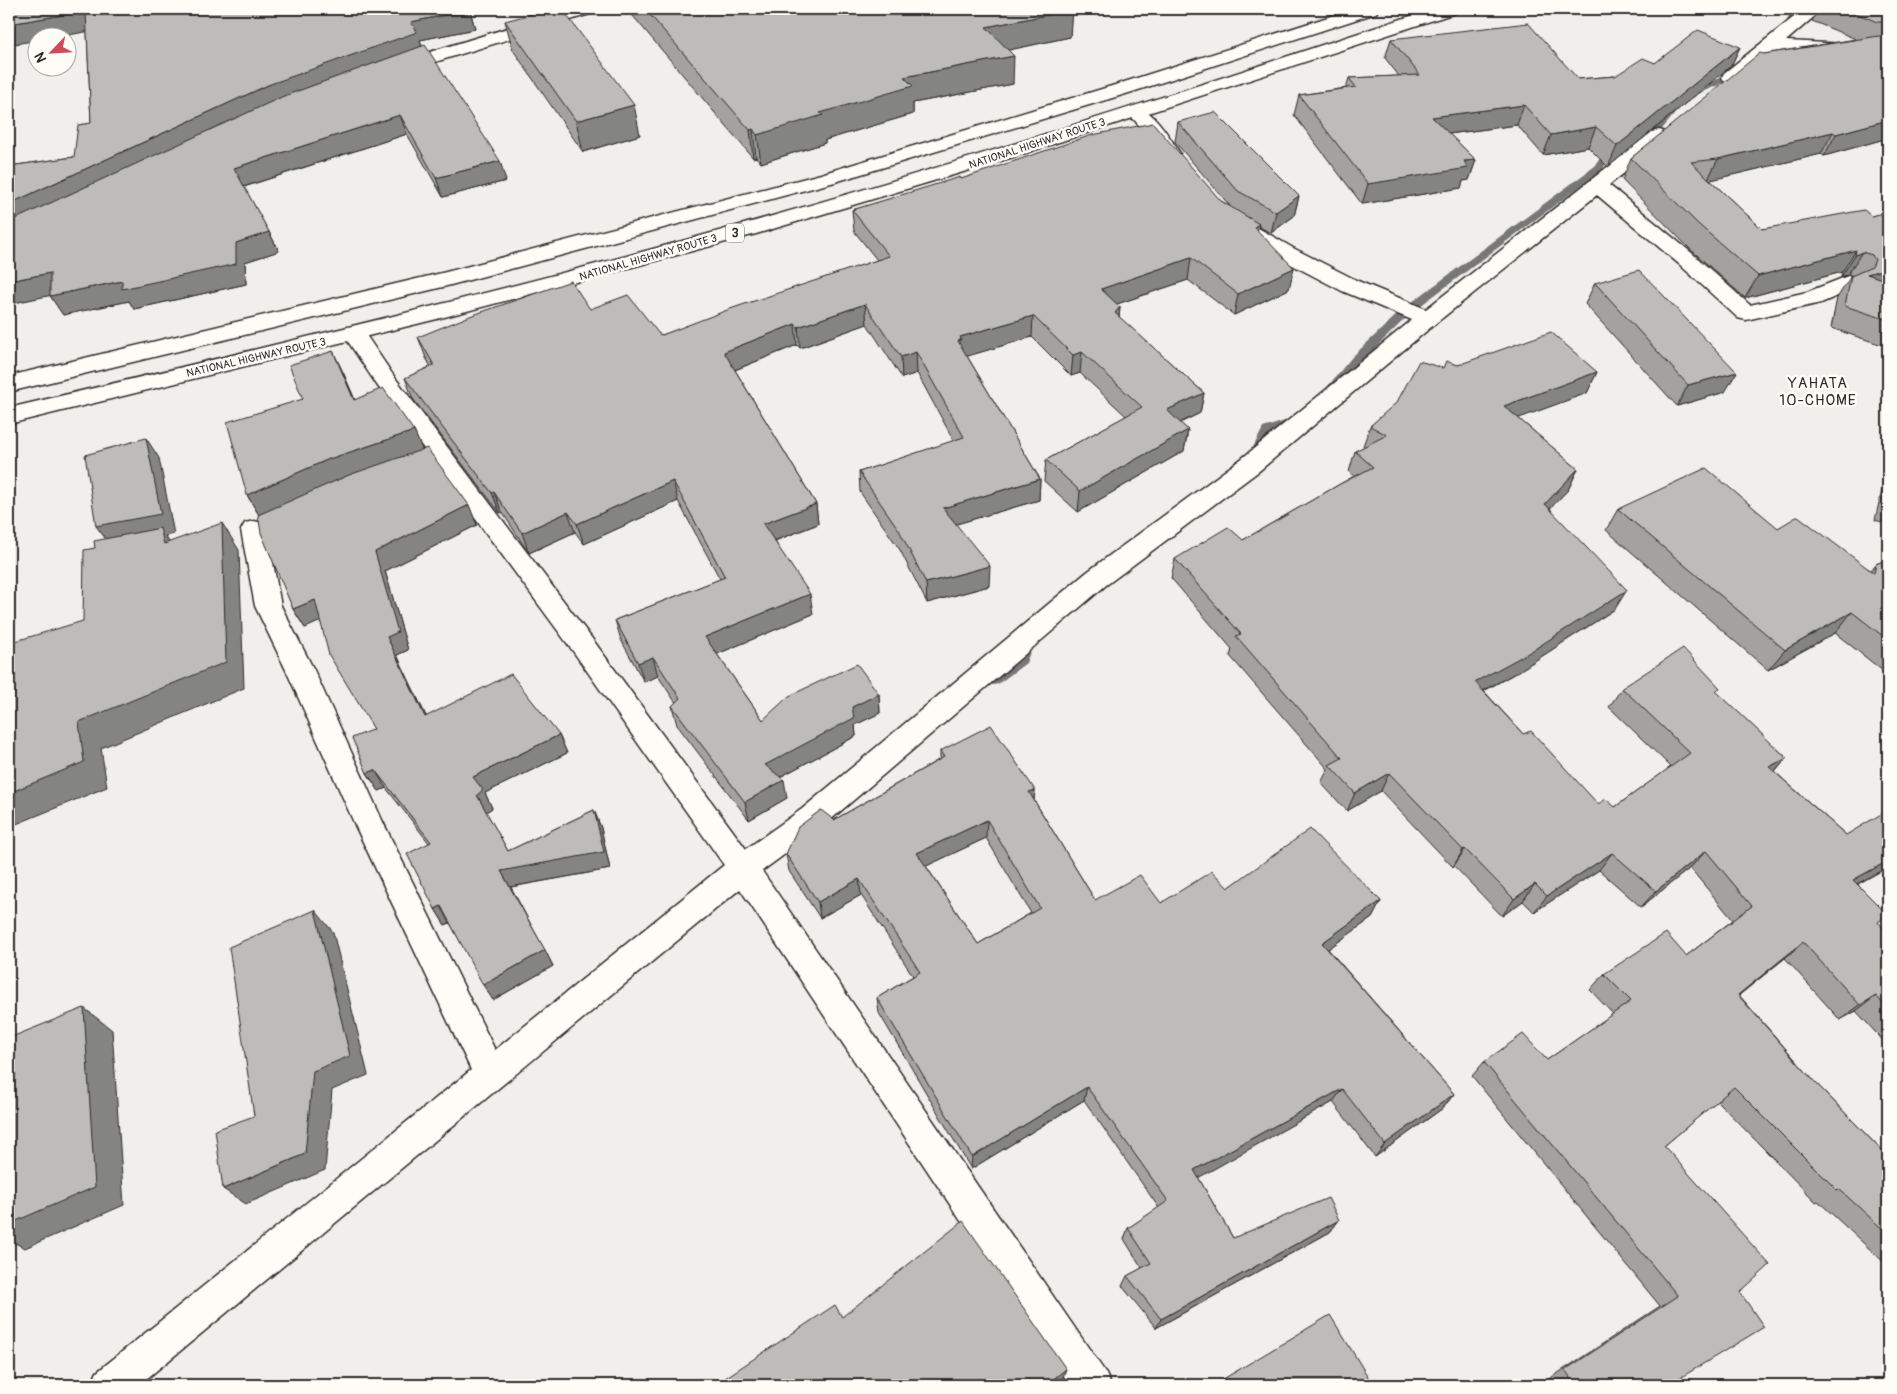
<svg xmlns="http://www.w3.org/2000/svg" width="1897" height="1394" font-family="Pangolin,sans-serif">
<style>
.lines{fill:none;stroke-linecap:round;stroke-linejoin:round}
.stream{fill:#777775;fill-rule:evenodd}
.minor-casing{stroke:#2b2b2b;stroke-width:3}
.highway-casing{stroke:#2b2b2b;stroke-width:3}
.minor{fill:#fdfcf7;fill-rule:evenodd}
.highway{fill:#fdfcf7;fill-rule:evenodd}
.wall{fill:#a3a29e;stroke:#2b2b2b;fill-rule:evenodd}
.shaded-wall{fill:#848481;stroke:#2b2b2b}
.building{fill:#bdbcb8;stroke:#2b2b2b;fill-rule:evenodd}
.labels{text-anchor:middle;stroke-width:5;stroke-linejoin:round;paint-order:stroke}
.far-street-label{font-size:11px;fill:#2b2b2b;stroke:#fdfcf7}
.shield{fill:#fdfcf7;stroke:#6a6a68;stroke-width:1}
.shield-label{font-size:12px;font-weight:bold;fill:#2b2b2b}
.neighbourhood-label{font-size:15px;letter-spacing:1px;fill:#2b2b2b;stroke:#fdfcf7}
</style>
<rect width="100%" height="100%" fill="#f0efeb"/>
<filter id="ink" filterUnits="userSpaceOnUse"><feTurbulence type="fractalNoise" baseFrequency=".02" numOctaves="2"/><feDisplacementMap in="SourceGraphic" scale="10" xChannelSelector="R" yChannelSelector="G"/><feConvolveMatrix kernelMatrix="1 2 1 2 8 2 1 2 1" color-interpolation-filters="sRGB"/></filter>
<g filter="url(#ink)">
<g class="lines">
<g class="stream">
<path d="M1792 9H1800L1788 36 1784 39 1781 38 1780 36Z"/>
<path d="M1739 70 1742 71V75L1688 98 1648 146H1642V142L1682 94Z"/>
<path d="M1617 153 1620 154V158L1608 160 1602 170 1412 312 1360 363 1336 392H1328L1326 389 1328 386 1352 357 1404 308 1595 166 1602 155Z"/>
<path d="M1297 417 1303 421 1301 424 1272 434 1258 460H1250L1248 457 1263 428Z"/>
<path d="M1028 634 1033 635 1035 639 1026 663 998 684 993 685 988 684 986 680 988 676 1015 656 1023 635Z"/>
</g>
<defs>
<g id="minor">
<path d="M569 9H596L593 13 403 72 397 73 391 72 388 68 391 64Z"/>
<path d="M1804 9H1823L1786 41 1888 46V56L1773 52 1738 81 1731 83 1724 81 1722 77 1724 73Z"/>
<path d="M1136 106C1155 111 1169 137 1180 153L1177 157 1170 159 1163 157 1148 135 1127 112 1129 108Z"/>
<path d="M1659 130 1666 132 1669 136 1666 140 1609 185 1693 254 1750 305 1807 292 1848 276 1856 278 1859 283 1856 288 1821 303 1746 320 1738 318 1679 264 1597 195 1436 323 1259 471 1105 586 822 827 762 871 1105 1372 1111 1385H1070L740 889 139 1385H91L97 1372 471 1070 355 825 286 670 255 606 241 530 245 523 254 521 263 523 267 530 281 606 314 670 383 822 495 1050 724 865 575 654 377 385 343 334 346 329 354 327 362 329 393 375 593 640 746 849 802 809 1087 572 1241 459 1412 320 1342 291 1279 258 1232 229 1229 225 1232 221 1239 219 1246 221 1293 248 1358 281 1426 309 1652 132Z"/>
</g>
<g id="highway">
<path d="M1353 9H1379L1376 13 1129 93 835 182 447 286 9 392V376L446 272 821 174 1115 85Z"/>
<path d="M1432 9H1458L1455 13 1010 158 756 234 433 320 9 424V408C255 350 501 292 744 224 976 159 1204 84 1432 9Z"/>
</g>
</defs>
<use href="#minor" class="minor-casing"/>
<use href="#highway" class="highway-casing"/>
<use href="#minor" class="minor"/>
<use href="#highway" class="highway"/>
</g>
<g class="wall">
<path d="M9 9 470 10 475 29 420 40 422 46 506 181 443 197 407 134 244 187 269 232 279 251 245 262 246 284 134 309 129 301 63 315 50 295 9 304V166L74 157 91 123 87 31Z"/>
<path d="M631 9H1071L1070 37 1008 50 1013 84 913 103V114L825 140V143L761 163 756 157 753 158 633 16Z"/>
<path d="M1818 9H1888V138L1824 156 1821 154 1710 180 1762 229 1871 216 1888 212V347L1831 328 1837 298 1851 276H1853L1848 274 1841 277 1842 272 1745 298 1688 247 1622 180 1631 158 1764 54 1856 39 1812 21Z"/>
<path d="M505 21 640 135 583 152 513 50Z"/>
<path d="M1391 39 1578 79 1615 76 1655 63 1740 47 1731 66 1608 167 1588 147 1543 155 1517 125 1449 134 1476 160 1469 180 1463 181 1461 188 1362 204 1294 115 1299 95 1346 88 1349 78 1399 76 1385 58Z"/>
<path d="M1178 122 1299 196 1294 216 1271 233 1258 226 1257 230 1289 289 1234 315 1188 280 1117 304 1120 307 1119 317 1204 393 1200 413 1180 423 1188 430 1184 451 1078 512 1044 481 1046 460 1126 416 1080 373 1071 376 1032 337 967 356 1040 479 1039 500 956 524 989 586 927 603 900 550 860 492 859 472 954 441 917 373 902 378 867 324 800 348 797 345 735 370 816 504 818 524 775 541 813 614 717 654 763 720 879 694 880 713 855 725 856 736 780 777 787 798 749 820 677 725 672 706 676 703 658 676 644 682 621 640 615 620 720 579 678 501 584 544 575 532 529 553 502 512 500 513 413 399 405 378 431 367 426 358 418 337 590 309 662 335 877 260 854 231 852 210 961 179 1221 201 1230 206 1175 142Z"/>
<path d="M1595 283 1725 392 1677 406 1585 304Z"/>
<path d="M1458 365 1597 372 1587 393 1518 418 1578 469 1568 490 1550 508 1615 609 1519 671 1484 691 1523 734 1598 804 1615 807 1671 767 1609 707 1622 688H1720L1716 692 1787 758 1775 772 1846 835 1888 867 1858 884 1878 923 1888 933V1046L1856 1011 1840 1020 1785 958 1739 995 1813 1080 1888 1157V1266L1818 1201 1816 1202 1717 1101 1664 1146 1740 1292 1670 1384V1385H1554L1549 1379 1660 1306 1472 1076 1484 1062 1547 1060 1613 1014 1590 990 1604 974 1686 956 1733 920 1690 868 1641 907 1599 870 1534 912 1523 901 1502 916 1454 866 1453 867 1381 791 1347 811 1321 783 1328 769 1230 656 1232 649 1171 578 1175 559 1243 540 1354 476 1349 472 1355 451 1364 447 1363 446 1370 426 1443 368Z"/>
<path d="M343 372 355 400 414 431 422 450 477 525 385 571 408 650 397 655 426 716 559 735 567 753 485 793 492 808 486 812 508 851 594 810 601 828 610 869 511 887 553 966 493 1000 450 923 445 925 435 909 429 843 386 788 379 791 367 773 374 729 320 621 305 628 293 609 259 515 247 495 303 399Z"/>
<path d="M1888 464V524L1875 520Z"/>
<path d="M1618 509 1778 528 1871 570 1876 564 1888 559V675L1835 633 1768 670 1606 530Z"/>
<path d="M940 751 1035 790 1034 800 1095 900 1161 903 1228 888 1381 901 1372 918 1328 949 1454 1094 1443 1108 1375 1157 1333 1102 1198 1177 1233 1238 1339 1220 1330 1232 1156 1328 1122 1286 1127 1276 1142 1268 1124 1239 1128 1228 1159 1208 1084 1100 971 1169 879 1013 877 998 913 976 861 895 820 918 789 871 786 854 834 820 940 759ZM986 838 1031 913 978 944 926 866Z"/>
<path d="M1220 1381 1373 1385H1216Z"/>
</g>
<g class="shaded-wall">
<path d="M470 10 475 29 420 40 423 51 9 229V204L268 85 411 22Z"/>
<path d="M1072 10 1070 37 986 55V27Z"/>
<path d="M86 11 96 30 52 38H38V40L9 45V24Z"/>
<path d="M1740 47 1731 66 1608 167 1617 146Z"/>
<path d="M1014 56 1013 84 913 103V114L825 140V143L761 163 757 135 820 113 904 77Z"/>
<path d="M634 105 640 135 583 152 576 121Z"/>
<path d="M1524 105 1517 125 1425 137 1432 117Z"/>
<path d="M400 115 407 134 243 187 234 168Z"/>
<path d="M1888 120V138L1824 156 1836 134Z"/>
<path d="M1596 127 1588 147 1543 155 1551 135Z"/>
<path d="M753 129 756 157 753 158 750 130Z"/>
<path d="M1833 132 1821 154 1707 181 1718 159Z"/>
<path d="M1476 160 1469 180 1463 181 1461 188 1362 204 1368 184 1464 161Z"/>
<path d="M500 161 506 181 443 197 436 178Z"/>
<path d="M1299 196 1294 216 1271 233 1276 212Z"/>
<path d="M1259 224 1254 245V227Z"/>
<path d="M269 232 279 251 245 262 246 284 134 309 129 301 63 315 50 296 122 281Z"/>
<path d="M1856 250 1842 272 1745 298 1758 276Z"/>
<path d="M1862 252 1848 274 1841 277 1855 255Z"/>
<path d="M1191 258 1188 280 1099 310 1101 289Z"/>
<path d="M1294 268 1289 289 1234 315 1238 294Z"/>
<path d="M1888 268V285L1867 274Z"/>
<path d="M50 273 62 293 9 304V281Z"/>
<path d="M865 304 867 324 800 348 798 327Z"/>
<path d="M1120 307 1118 328 1115 313Z"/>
<path d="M1033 316 1032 337 961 358 958 341 960 337Z"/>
<path d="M795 324 797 345 727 373 724 352Z"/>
<path d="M333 351 343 372 364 421 354 400Z"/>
<path d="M916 352 917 373 902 378 901 357Z"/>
<path d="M1082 352 1080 373 1071 376 1073 355Z"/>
<path d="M1597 372 1587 393 1495 427 1504 406Z"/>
<path d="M1737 372 1725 392 1677 406 1688 385Z"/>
<path d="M1204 393 1200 413 1163 431 1167 410Z"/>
<path d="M1188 430 1184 451 1078 512 1080 491Z"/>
<path d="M414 431 423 451 259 515 247 495 329 459Z"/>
<path d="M146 438 159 458 174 534 165 536 179 556 111 546 96 526Z"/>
<path d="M1578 469 1568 490 1535 524 1545 504Z"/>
<path d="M1040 479 1039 500 943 528V508Z"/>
<path d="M673 481 678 501 584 544 577 524Z"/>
<path d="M494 492 502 512 500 513 492 493Z"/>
<path d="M816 504 818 524 766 544 763 524Z"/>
<path d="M469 505 477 525 385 571 408 650 397 655 435 735 425 717 387 637 375 552Z"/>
<path d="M568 512 575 532 529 553 522 533Z"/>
<path d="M222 523 239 550 244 688 101 748 107 787 9 827V793L79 722Z"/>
<path d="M990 566 989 586 927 603 926 583Z"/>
<path d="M1627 590 1615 609 1519 671 1466 700 1475 682Z"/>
<path d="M810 594 813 614 710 657 705 637Z"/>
<path d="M315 600 326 619 305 628 293 609Z"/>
<path d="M1852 612 1835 633 1768 670 1785 650Z"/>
<path d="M653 657 658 676 644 682 638 663Z"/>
<path d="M879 694 880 713 855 725 856 736 769 783 765 765 852 707Z"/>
<path d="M559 735 567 753 485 793 492 808 486 812 477 795 473 777Z"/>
<path d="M1787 758 1771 776 1769 767Z"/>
<path d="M375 770 386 788 379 791 367 773Z"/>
<path d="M1389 773 1381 791 1347 811 1355 793Z"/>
<path d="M784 780 787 798 749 820 745 802Z"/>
<path d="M1035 790 1033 808 1029 792Z"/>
<path d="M594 810 601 828 610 869 510 887 501 871Z"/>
<path d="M987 820 986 838 918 870 917 853Z"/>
<path d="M1465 849 1454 866 1453 867 1463 850Z"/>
<path d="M1706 851 1690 868 1641 907 1656 891Z"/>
<path d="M1612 853 1599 870 1534 912 1547 896Z"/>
<path d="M1888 861V867L1835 896 1853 880Z"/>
<path d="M859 879 861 895 820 918 818 902Z"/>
<path d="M1535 884 1523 901 1502 916 1514 899Z"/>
<path d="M1381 901 1372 918 1314 959 1322 943Z"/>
<path d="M441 906 451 922 445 925 435 909Z"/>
<path d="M315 910 333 932 368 1075 332 1090 325 1170 246 1204 223 1189 305 1154Z"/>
<path d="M1803 942 1785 958 1721 1010 1738 995Z"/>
<path d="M545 950 553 966 493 1000 483 985Z"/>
<path d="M1876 996 1856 1011 1840 1020 1860 1005Z"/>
<path d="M84 1008 112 1030 124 1205 25 1248 9 1240V1224Z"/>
<path d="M1087 1087 1084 1100 971 1169 972 1157Z"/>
<path d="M1342 1089 1333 1102 1189 1183 1194 1170Z"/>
<path d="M1454 1094 1443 1108 1375 1157 1385 1144Z"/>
<path d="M1339 1220 1330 1232 1156 1328 1161 1319Z"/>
<path d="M1066 1369 1062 1380 1055 1385H1046Z"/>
</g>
<g class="building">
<path d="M9 9H469L470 10 411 22 417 32 268 85 9 204V166L74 157 78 125 91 123 86 11 9 24Z"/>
<path d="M551 9H562L634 105 576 121 505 21Z"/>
<path d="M645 9H1071L1072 10 986 27 1014 56 904 77 913 86 820 113 823 115 757 135 753 129 750 130Z"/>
<path d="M1846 9H1888V22H1877Z"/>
<path d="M1528 23 1578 79 1615 76 1643 58 1655 63 1698 30 1740 47 1617 146 1596 127 1551 135 1524 105 1432 117 1476 160 1464 161 1468 168 1368 184 1299 95 1356 87 1349 78 1420 75 1391 39Z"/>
<path d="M1879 36H1888V120L1836 134 1833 132 1718 159 1691 162 1762 229 1864 210 1871 216 1888 212V268L1867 274 1888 281V320L1845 306 1851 276 1872 267 1875 260 1872 255 1862 252 1855 255 1856 250 1758 276 1699 225 1631 158 1760 53 1764 54Z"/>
<path d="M425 45 500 161 436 178 400 115 234 168 269 232 236 243V264L122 289V281L50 296V273L9 281V222L284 96Z"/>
<path d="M1215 112 1299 196 1276 212 1238 191 1178 122Z"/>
<path d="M1153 123 1221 201 1259 224 1254 227 1294 268 1238 294 1191 258 1101 289 1120 307 1115 313 1204 393 1167 410 1188 430 1080 491 1046 460 1142 407 1082 352 1073 355 1033 316 960 337 961 340 958 341 1040 479 943 508 990 566 926 583 899 530 859 472 964 437 916 352 901 357 865 304 798 327 795 324 724 352 816 504 763 524 810 594 705 637 763 720 789 696 857 664 879 694 852 707 854 718 765 765 784 780 745 802 672 706 680 698 653 657 638 663 615 620 725 577 673 481 577 524 568 512 522 533 494 492 492 493 405 378 434 365 418 337 470 316 571 281 590 309 628 295 659 334 662 335 730 309 889 256 852 210 960 177 961 179 1092 135Z"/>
<path d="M1639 270 1737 372 1688 385 1595 283Z"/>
<path d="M1551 332 1597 372 1504 406 1578 469 1545 504 1627 590 1530 652 1475 682 1523 734 1531 731 1598 804 1606 799 1615 807 1690 753 1622 688 1683 648 1720 688 1716 691 1787 758 1769 767 1846 835 1888 810V861L1853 880 1888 915 1878 922 1888 933V1009L1876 996 1860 1005 1803 942 1738 995 1813 1080 1888 1157V1234L1839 1189 1837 1190 1734 1087 1664 1146 1770 1265 1740 1292 1764 1327 1670 1384V1385H1576L1565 1370 1678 1296 1484 1062 1523 1034 1547 1060 1631 1001 1604 974 1666 933 1686 956 1752 906 1706 851 1656 891 1612 853 1547 896 1535 884 1514 899 1465 849 1463 850 1389 773 1355 793 1329 765 1342 758 1236 636 1241 634 1175 559 1228 527 1243 540 1340 484 1373 467 1355 451 1387 435 1370 426 1397 402 1419 361 1443 368 1446 361 1458 365Z"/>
<path d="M333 351 354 400 383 388 414 431 329 459 247 495 227 422 303 399 289 365Z"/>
<path d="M146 438 161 514 96 526 85 455Z"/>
<path d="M427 448 469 505 375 552 398 632 387 637 425 717 511 674 559 735 473 777 483 790 477 795 508 851 594 810 604 852 501 871 545 950 483 985 441 906 435 909 407 854 431 842 375 770 367 773 352 738 374 729 329 655 315 600 293 609 261 533 258 515 349 475Z"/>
<path d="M1706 468 1778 528 1798 516 1874 573 1876 564 1888 559V640L1852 612 1785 650 1618 509Z"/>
<path d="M222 523 226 662 79 722 84 762 9 793V643L83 621 84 550 95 548 94 541 160 528 164 544Z"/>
<path d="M991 725 1035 790 1029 792 1095 900 1140 875 1161 903 1212 871 1228 888 1310 829 1381 901 1322 943 1454 1094 1385 1144 1342 1089 1194 1170 1233 1238 1328 1198 1339 1220 1161 1319 1127 1276 1151 1263 1128 1228 1168 1201 1087 1087 972 1157 877 998 920 972 859 879 818 902 786 854 798 827 821 810 834 820 944 757 940 751ZM987 820 1040 908 978 944 917 853Z"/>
<path d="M315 910 350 1056 313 1071 305 1154 223 1189 215 1130 254 1116 229 947Z"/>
<path d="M84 1008 95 1187 9 1224V1038Z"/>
<path d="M963 1221 1066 1369 1046 1385H728L725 1378 835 1305 842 1317Z"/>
<path d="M1330 1315 1373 1385H1223L1220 1381Z"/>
</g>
</g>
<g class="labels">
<g class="far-street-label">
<text transform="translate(1037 143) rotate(-18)" y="4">NATIONAL HIGHWAY ROUTE 3</text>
<text transform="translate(648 257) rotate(-16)" y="4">NATIONAL HIGHWAY ROUTE 3</text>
<text transform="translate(256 357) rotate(-13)" y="4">NATIONAL HIGHWAY ROUTE 3</text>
</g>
<rect class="shield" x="726" y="223.5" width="18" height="19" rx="4"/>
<g class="shield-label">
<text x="735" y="237">3</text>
</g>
<g class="neighbourhood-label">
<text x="1818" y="388">YAHATA<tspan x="1818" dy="17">10-CHOME</tspan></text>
</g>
</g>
<rect width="1897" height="1394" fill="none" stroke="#fdfcf7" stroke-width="30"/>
<rect x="15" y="15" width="1867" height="1364" fill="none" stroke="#2b2b2b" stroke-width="2" filter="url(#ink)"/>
<g transform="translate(52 52) rotate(245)"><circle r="24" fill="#fdfcf7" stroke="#a9a8a5"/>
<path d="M0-4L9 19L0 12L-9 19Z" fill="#d1495b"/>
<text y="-8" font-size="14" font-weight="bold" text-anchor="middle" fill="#2b2b2b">N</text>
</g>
</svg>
